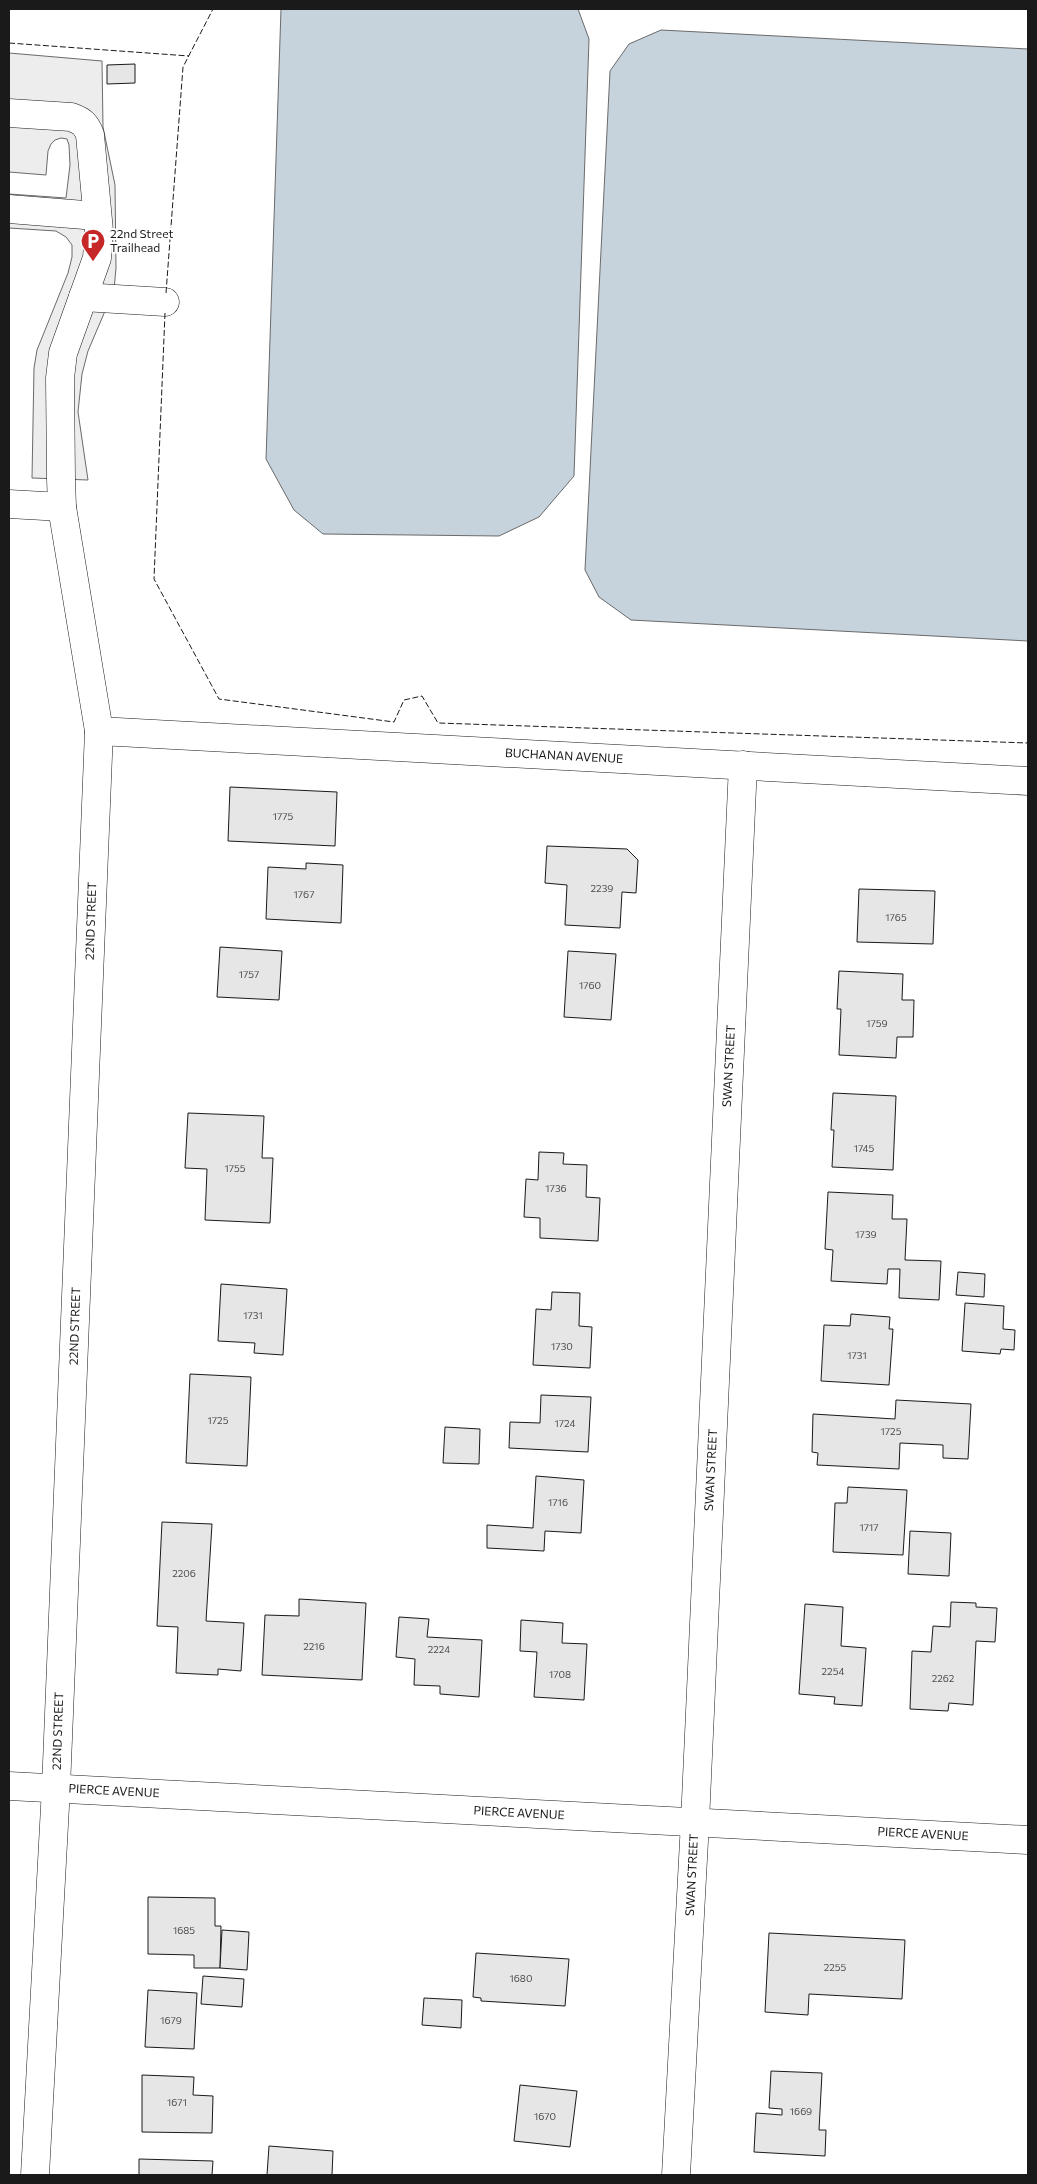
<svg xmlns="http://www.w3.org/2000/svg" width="1037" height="2184" font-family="Commissioner,sans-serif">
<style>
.parking{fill:#ededed;stroke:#6a6a6a}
.water{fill:#c6d2dc;stroke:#6a6a6a}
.building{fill:#e6e6e6;stroke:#1a1a1a}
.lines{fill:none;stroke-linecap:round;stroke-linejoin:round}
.minor-casing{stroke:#1a1a1a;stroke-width:29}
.minor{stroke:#fff;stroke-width:28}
.fence{stroke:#1a1a1a;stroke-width:1;stroke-dasharray:6 2.5;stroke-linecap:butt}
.labels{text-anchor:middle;stroke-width:4;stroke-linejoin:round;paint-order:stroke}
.number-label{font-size:10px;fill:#4d4d4d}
.poi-label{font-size:12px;fill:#1a1a1a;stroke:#fff;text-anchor:start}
.street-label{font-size:12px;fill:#1a1a1a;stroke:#fff}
</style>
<rect width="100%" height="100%" fill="#fff"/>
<path class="parking" d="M9 53 102 61 103 127 115 185 116 268 114 290 88 351 82 374 78 412 88 480 32 478 34 368 37 350 68 273 72 257V245L66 237 56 231 9 228V194L66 198 70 165 69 145 67 139 61 138 55 140 51 144 48 151 46 175 9 172Z"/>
<g class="water">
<path d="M281 9H578L589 39 574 476 539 517 499 536 323 534 294 510 266 459Z"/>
<path d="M661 30 1028 49V641L631 620 599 597 585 570 610 71 629 44Z"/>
</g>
<g class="building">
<path d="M135 64V83L107 84V65Z"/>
<path d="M230 787 337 792 335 846 228 841Z"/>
<path d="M547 846 627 849 638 860 636 893 622 892 620 928 565 925 567 885 545 883Z"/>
<path d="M306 863 343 865 341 923 266 919 268 867 306 869Z"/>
<path d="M859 889 935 891 933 944 857 942Z"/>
<path d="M220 947 282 951 279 1000 217 997Z"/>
<path d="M568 951 616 954 611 1020 564 1017Z"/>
<path d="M839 971 903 974 902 1000H914L913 1037H897L896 1058 839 1055 841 1009H837Z"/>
<path d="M833 1093 896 1096 893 1170 832 1167 834 1130H831Z"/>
<path d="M188 1113 264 1116 262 1158H273L270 1223 205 1220 207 1169 185 1168Z"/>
<path d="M539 1152 564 1153 563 1164 587 1165 586 1197 600 1198 598 1241 540 1238V1218L524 1217 526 1179 538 1180Z"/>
<path d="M828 1192 893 1195 892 1219H907L905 1260 941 1261 939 1300 899 1298 900 1269H888L887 1284 831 1281 833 1250 825 1249Z"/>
<path d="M958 1272 985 1274 984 1297 956 1295Z"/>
<path d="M221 1284 287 1289 283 1355 254 1353 255 1343 218 1341Z"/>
<path d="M552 1292 580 1293 579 1326 592 1327 590 1368 533 1365 536 1309 551 1310Z"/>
<path d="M965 1303 1004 1306 1003 1329 1015 1330 1014 1350 1001 1349 1000 1354 962 1351Z"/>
<path d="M851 1314 890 1317 889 1329H893L889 1385 821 1381 824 1325 850 1326Z"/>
<path d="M190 1374 251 1377 247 1466 186 1463Z"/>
<path d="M541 1395 591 1397 588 1452 509 1448 510 1422 540 1423Z"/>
<path d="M896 1400 971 1404 968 1459 943 1458V1445L900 1443 899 1469 817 1465 818 1453 812 1452 813 1414 895 1419Z"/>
<path d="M445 1427 480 1429 479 1464 443 1463Z"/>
<path d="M536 1476 584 1480 581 1533 545 1531 544 1551 487 1548V1525L533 1528Z"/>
<path d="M848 1487 907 1490 903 1555 833 1552 835 1503H847Z"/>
<path d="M162 1522 212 1524 206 1621 244 1623 241 1671 218 1669V1675L176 1673 178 1627 157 1626Z"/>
<path d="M910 1531 951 1533 949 1576 908 1574Z"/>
<path d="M299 1599 366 1603 362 1680 262 1675 265 1615 299 1616Z"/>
<path d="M951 1602 976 1603V1607L997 1608 995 1642 976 1641 973 1705 949 1703 948 1711 910 1709 912 1651 931 1652 933 1626 950 1627Z"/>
<path d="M805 1604 843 1607 841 1646 866 1648 862 1706 834 1704 835 1697 799 1694Z"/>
<path d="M399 1617 429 1619 427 1637 482 1640 479 1697 440 1694V1686L414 1685 415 1659 396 1657Z"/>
<path d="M521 1620 563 1623 562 1643 587 1644 584 1700 534 1697 537 1652 520 1651Z"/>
<path d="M148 1897 215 1898V1926H221L220 1968H194V1955L148 1954Z"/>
<path d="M222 1930 249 1932 247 1970 220 1968Z"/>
<path d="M769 1933 905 1940 902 1999 809 1994 808 2015 765 2012Z"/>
<path d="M476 1953 569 1959 565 2006 481 2001V1998L473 1997Z"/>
<path d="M203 1976 244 1979 242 2007 201 2004Z"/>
<path d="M148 1990 197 1993 194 2049 145 2047Z"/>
<path d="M424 1998 462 2000 461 2028 422 2025Z"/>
<path d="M771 2071 822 2073 819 2130H826L825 2156 754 2152 756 2113 782 2115V2109L769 2108Z"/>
<path d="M142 2075 194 2077 193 2095 213 2096 212 2133 142 2132Z"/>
<path d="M520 2085 577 2091 570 2147 514 2141Z"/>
<path d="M269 2146 333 2151 332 2175H267Z"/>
<path d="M139 2159 213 2161 212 2175H139Z"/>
</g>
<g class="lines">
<defs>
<g id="minor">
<path d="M9 113 71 117C82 121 86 124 90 135L99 231 97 258 63 353 60 378 61 479 62 507 99 731 56 1788 35 2175"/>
<path d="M9 209 97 216"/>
<path d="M83 297 165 302"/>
<path d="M9 504 62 507"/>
<path d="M99 731 1028 781"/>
<path d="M9 1786 1028 1840"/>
<path d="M676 2175 695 1822 743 765"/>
</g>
</defs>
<use href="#minor" class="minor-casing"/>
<use href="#minor" class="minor"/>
<g class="fence">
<path d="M9 43 189 56"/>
<path d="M166 293 183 67 213 9"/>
<path d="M165 313 154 579 219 699 394 722 404 700 422 696 438 723 1028 743"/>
</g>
</g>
<defs>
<symbol id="parking-pin" viewBox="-11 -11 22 30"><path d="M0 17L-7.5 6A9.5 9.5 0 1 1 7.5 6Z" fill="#c62828" stroke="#fff"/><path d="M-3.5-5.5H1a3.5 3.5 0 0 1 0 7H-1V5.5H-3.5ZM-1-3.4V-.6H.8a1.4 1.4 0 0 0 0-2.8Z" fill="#fff"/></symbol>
</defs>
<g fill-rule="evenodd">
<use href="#parking-pin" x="79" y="227" width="28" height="38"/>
</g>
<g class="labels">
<g class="number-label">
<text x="283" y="820">1775</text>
<text x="602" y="892">2239</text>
<text x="304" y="898">1767</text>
<text x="896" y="921">1765</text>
<text x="249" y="978">1757</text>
<text x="590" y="989">1760</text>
<text x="877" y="1027">1759</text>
<text x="864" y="1152">1745</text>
<text x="235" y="1172">1755</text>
<text x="556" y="1192">1736</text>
<text x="866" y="1238">1739</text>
<text x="253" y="1319">1731</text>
<text x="562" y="1350">1730</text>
<text x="857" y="1359">1731</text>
<text x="218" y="1424">1725</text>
<text x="565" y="1427">1724</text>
<text x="891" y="1435">1725</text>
<text x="558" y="1506">1716</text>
<text x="869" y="1531">1717</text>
<text x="184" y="1577">2206</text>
<text x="314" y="1650">2216</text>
<text x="439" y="1653">2224</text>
<text x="833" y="1675">2254</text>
<text x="560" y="1678">1708</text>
<text x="943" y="1682">2262</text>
<text x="184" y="1934">1685</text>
<text x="835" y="1971">2255</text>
<text x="521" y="1982">1680</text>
<text x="171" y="2024">1679</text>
<text x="177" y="2106">1671</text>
<text x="801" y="2115">1669</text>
<text x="545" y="2120">1670</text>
</g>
<g class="poi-label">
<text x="110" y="238">22nd Street<tspan x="110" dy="14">Trailhead</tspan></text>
</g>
<g class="street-label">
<text transform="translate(564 756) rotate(3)" y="4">BUCHANAN AVENUE</text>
<text transform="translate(91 921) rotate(-88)" y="4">22ND STREET</text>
<text transform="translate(729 1066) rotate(-87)" y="4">SWAN STREET</text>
<text transform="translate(75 1326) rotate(-88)" y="4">22ND STREET</text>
<text transform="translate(711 1470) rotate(-87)" y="4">SWAN STREET</text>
<text transform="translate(58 1731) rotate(-88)" y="4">22ND STREET</text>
<text transform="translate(114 1791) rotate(3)" y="4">PIERCE AVENUE</text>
<text transform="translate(519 1813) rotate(3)" y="4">PIERCE AVENUE</text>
<text transform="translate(923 1834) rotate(3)" y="4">PIERCE AVENUE</text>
<text transform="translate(692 1875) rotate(-87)" y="4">SWAN STREET</text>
</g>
</g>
<rect width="1037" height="2184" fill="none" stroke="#1a1a1a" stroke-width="20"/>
</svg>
